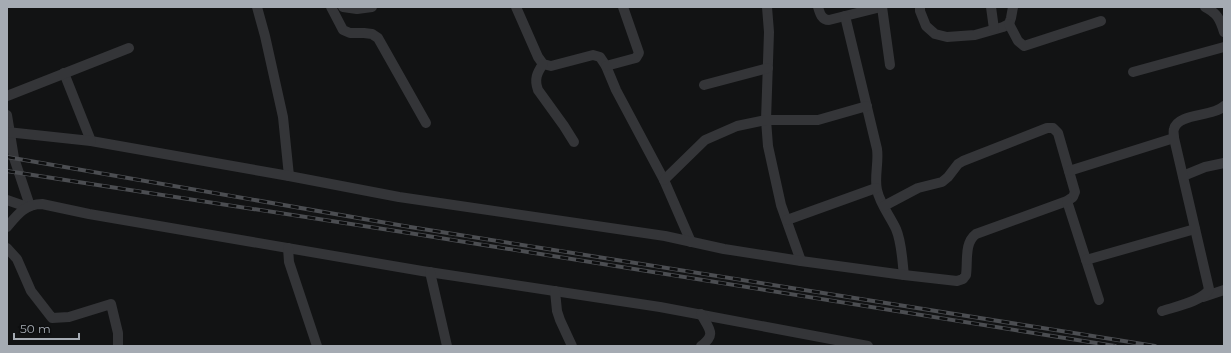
<svg xmlns="http://www.w3.org/2000/svg" width="1231" height="353" font-family="Montserrat,sans-serif">
<style>
.lines{fill:none;stroke-linecap:round;stroke-linejoin:round}
.minor{stroke:#343538;stroke-width:10}
.rail-casing{stroke:#4b4d51;stroke-width:4}
.rail{stroke:#0d0e0f;stroke-width:2.5;stroke-dasharray:8;stroke-linecap:butt}
</style>
<rect width="100%" height="100%" fill="#121314"/>
<g class="lines">
<g class="minor">
<path d="M257 7 265 36 283 117 289 176"/>
<path d="M331 7 343 30 350 33H364L372 34 378 38 426 123"/>
<path d="M343 7 357 9 372 7"/>
<path d="M516 7 538 57 543 64 551 66 593 55 600 57 606 66 616 90 664 180 691 242"/>
<path d="M767 7 769 32 766 120 768 146 781 205 801 261"/>
<path d="M818 7C820 14 822 20 829 20L881 7"/>
<path d="M882 7 890 65"/>
<path d="M920 7V11L926 26 935 34 947 37 975 35 1003 27 1009 24 1011 18 1013 7"/>
<path d="M991 7 994 29"/>
<path d="M1205 7C1217 13 1220 19 1224 32"/>
<path d="M845 16 877 149C879 162 874 178 877 190 880 204 890 216 896 229 902 243 902 260 904 275"/>
<path d="M1009 24 1018 41 1024 46 1101 21"/>
<path d="M543 64C537 73 534 79 538 90L564 126 574 142"/>
<path d="M606 66 632 59 636 58 639 53 623 7"/>
<path d="M1133 72 1224 47"/>
<path d="M64 73 91 141 289 176 399 197 665 236 724 249 801 261 904 275 957 281 963 279 966 275C968 261 964 243 976 234L1067 201 1073 197 1075 192 1058 133 1053 128H1047L963 161 958 164 948 177 942 182 918 188 884 206"/>
<path d="M704 85 768 68"/>
<path d="M7 96 129 48"/>
<path d="M7 115 14 158 30 206"/>
<path d="M7 132 91 141"/>
<path d="M1069 171 1174 138"/>
<path d="M1183 176 1205 167 1224 163"/>
<path d="M664 180 705 140 737 126 766 120H818L867 106"/>
<path d="M7 200 27 207"/>
<path d="M1067 201 1099 300"/>
<path d="M787 220 876 188"/>
<path d="M7 227C17 215 25 204 42 204L89 214 422 271 660 307 868 346"/>
<path d="M7 248 17 259 31 291 52 318 69 317 111 304 118 333V346"/>
<path d="M288 248 289 262 317 346"/>
<path d="M1086 260 1195 229"/>
<path d="M430 272 447 346"/>
<path d="M555 291 557 311 560 320 572 346"/>
<path d="M1203 297 1224 290"/>
<path d="M1162 311C1174 307 1204 301 1209 289L1174 138C1174 135 1173 131 1174 129 1178 113 1213 117 1224 106"/>
<path d="M701 314C709 329 717 334 701 346"/>
</g>
<defs>
<g id="rail">
<path d="M7 157 410 227 1155 346"/>
<path d="M7 171 409 233 1115 346"/>
</g>
</defs>
<use href="#rail" class="rail-casing"/>
<use href="#rail" class="rail"/>
</g>
<rect width="1231" height="353" fill="none" stroke="#a5abb3" stroke-width="16"/>
<path d="M14 333v6h65v-6" fill="none" stroke="#a5abb3" stroke-width="2"/>
<text x="20" y="333" font-size="12" fill="#a5abb3" stroke="#0d0e0f" stroke-width="3" paint-order="stroke">50 m</text>
</svg>
